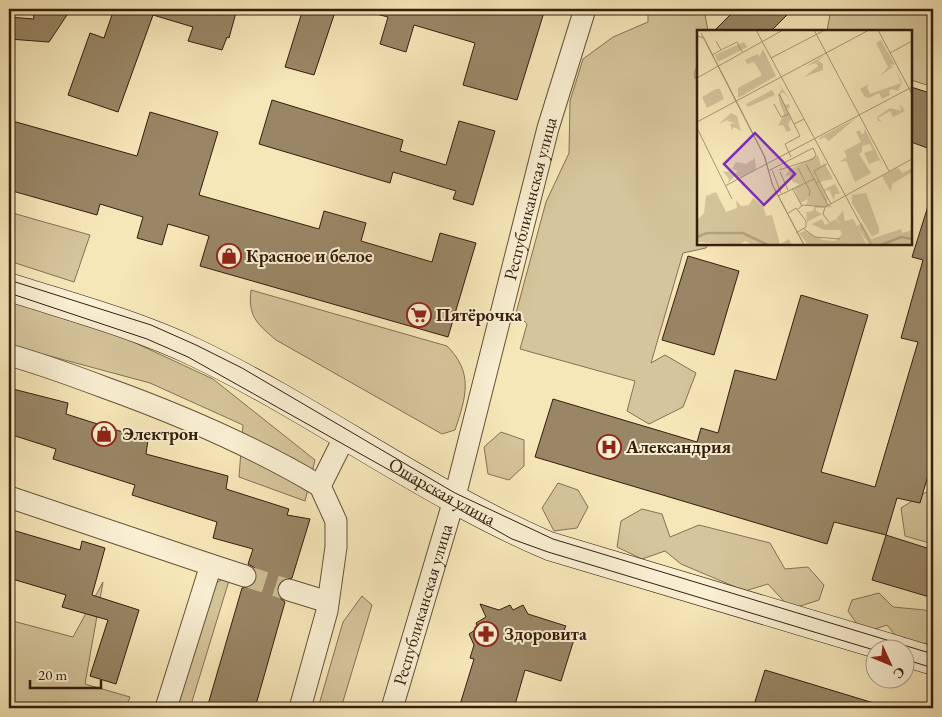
<svg xmlns="http://www.w3.org/2000/svg" width="942" height="717" font-family="'EB Garamond',serif">
<style>
.green{fill:#d5c59c;stroke:#857154}
.building{fill:#998666;stroke:#351d0d}
.lines{fill:none;stroke-linecap:round;stroke-linejoin:round}
.street-tunnel{stroke:#cfbf97;stroke-width:21;stroke-dasharray:21 11;stroke-linecap:butt}
.street-casing{stroke:#655038;stroke-width:23}
.secondary-casing{stroke:#351d0d;stroke-width:29}
.street{stroke:#f9efd2;stroke-width:21}
.secondary{stroke:#f9efd2;stroke-width:28}
.tram{stroke:#351d0d;stroke-width:1}
.labels{text-anchor:middle;stroke-width:4;stroke-linejoin:round;paint-order:stroke}
.street-label{font-size:18px;fill:#351d0d;stroke:#f9efd2}
.poi-label{font-size:18px;font-weight:bold;fill:#351d0d;stroke:#f9efd2;text-anchor:start}
.inset-river{fill:none;stroke:#b4a27f;stroke-width:2.5}
.inset-road{fill:none;stroke:#a99674;stroke-width:1}
.view{fill:#7b2cbf;fill-opacity:0.15;stroke:#7b2cbf;stroke-width:2.5}
.inset-edge{fill:none;stroke:#351d0d;stroke-width:2.5}
</style>
<rect width="100%" height="100%" fill="#f6e7b9"/>
<filter id="stains"><feTurbulence type="fractalNoise" baseFrequency=".004" numOctaves="4"/><feColorMatrix values="0 0 0 0 .2 0 0 0 0 .09 0 0 0 0 .02 0 0 0 .5 -.17"/></filter>
<radialGradient id="worn" r=".72"><stop offset=".6" stop-color="#630" stop-opacity="0"/><stop offset="1" stop-color="#630" stop-opacity=".3"/></radialGradient>
<g class="green">
<path d="M648 9H704L708 31H698V65L695 71V78L698 79V244H708L706 248 683 253 651 363 665 355 696 373 683 407 649 424 627 411 635 381 520 349 527 324 516 313 546 202 569 153 570 101 583 59 613 37 648 22Z"/>
<path d="M831 9H933V87L911 80V31H827Z"/>
<path d="M9 212 90 235 74 282 9 261Z"/>
<path d="M251 290 447 346C474 373 466 397 455 430L442 434 276 340C256 323 248 316 251 290Z"/>
<path d="M9 301 116 334 213 379 315 460 305 501 239 477 243 425 150 383 9 345Z"/>
<path d="M501 432 524 440V466L509 480 488 474 484 447Z"/>
<path d="M558 483 578 490 588 507 577 528 554 531 542 508Z"/>
<path d="M928 491H933V544L905 536 901 508Z"/>
<path d="M642 509 662 514 670 537 699 525 770 543 785 569 808 567 824 585 819 600 791 609 768 584 745 591 681 564 665 551 642 559 617 547 621 521Z"/>
<path d="M231 574 190 708H172L209 587Z"/>
<path d="M103 582 85 684 130 697 126 708H9V620L73 637Z"/>
<path d="M879 593 893 607 925 610 933 617V643L902 644 887 625 863 633 848 611 852 600Z"/>
<path d="M362 596 372 605 341 708H318L343 622Z"/>
</g>
<g class="building">
<path d="M33 9H71L49 42 9 39V17L34 19Z"/>
<path d="M114 9H237L229 38 227 37 222 50 188 41 193 27 153 15 118 112 68 95 90 33 104 38Z"/>
<path d="M303 9H336L314 75 285 67Z"/>
<path d="M377 9H545L517 100 463 85 475 43 414 25 406 52 380 44 388 17 376 14Z"/>
<path d="M736 9H793L771 31H714Z"/>
<path d="M911 87 933 94V150L911 142Z"/>
<path d="M272 100 403 140 400 151 446 165 459 121 495 131 473 205 453 199 456 191 393 172 390 183 259 144Z"/>
<path d="M150 112 218 132 199 195 319 229 324 211 366 223 361 241 432 262 440 233 476 243 448 337 200 266 209 236 168 224 162 245 137 238 143 217 100 204 97 215 9 190V120L137 156Z"/>
<path d="M929 203H933V458L920 503 897 498 886 535 834 522 827 544 535 457 553 399 697 442 701 428 718 433 735 370 776 380 801 295 868 315 821 472 875 487 918 342 901 338 923 260 912 257Z"/>
<path d="M688 256 739 271 714 355 662 340Z"/>
<path d="M9 388 68 403 66 414 148 440 146 454 228 476 226 489 289 509 287 515 310 519 292 578 281 581 277 587 280 598 285 602 255 708H207L242 588 253 586 257 579 255 568 248 564 253 549 213 538 217 522 132 495 135 485 53 459 56 449 9 434Z"/>
<path d="M9 529 80 550 82 541 105 548 92 595 139 610 116 684 90 676 108 620 62 607 66 595 9 578Z"/>
<path d="M886 535 933 550V598L872 580Z"/>
<path d="M480 604 499 610 510 605 513 610 523 605 528 614 566 626 564 630 576 633 561 681 525 670 514 708H459L474 659 470 658 474 645 469 634 478 628 476 623 486 617Z"/>
<path d="M765 670 877 704 876 708H753Z"/>
</g>
<g class="lines">
<path class="street-tunnel" d="M245 576 289 590"/>
<defs>
<g id="street">
<path d="M9 355C42 364 74 376 106 388 181 415 251 445 320 486"/>
<path d="M9 497 211 565"/>
<path d="M289 590 328 602"/>
<path d="M166 708 211 565 245 576"/>
<path d="M300 708 327 611 336 547V521L320 486 345 436"/>
<path id="s1" d="M392 708 454 500 548 128 585 9"/>
</g>
<g id="secondary">
<path id="s2" d="M9 287C71 307 135 324 194 352 316 410 425 493 549 546L897 650"/>
<path d="M904 652 933 661"/>
</g>
</defs>
<use href="#street" class="street-casing"/>
<use href="#secondary" class="secondary-casing"/>
<use href="#street" class="street"/>
<use href="#secondary" class="secondary"/>
<g class="tram">
<path d="M9 280 151 325 196 345 242 368 455 493 553 539 933 654"/>
<path d="M9 293 147 339 188 357 512 539 548 552 874 650"/>
<path d="M904 659 933 668"/>
</g>
</g>
<defs>
<symbol id="shop-ring" viewBox="-11 -11 22 22"><circle r="9.5" fill="#f9efd2" stroke="#8f2418" stroke-width="1.5"/><path d="M-5-2.5h2.3a2.7 3.5 0 0 1 5.4 0H5L5.5 6h-11ZM-1.5-2.5h3a1.5 2.3 0 0 0-3 0Z" fill="#8f2418"/></symbol>
<symbol id="supermarket-ring" viewBox="-11 -11 22 22"><circle r="9.5" fill="#f9efd2" stroke="#8f2418" stroke-width="1.5"/><path d="M-6-5.5h2.5l.6 2H6L4.5 2H-2.5L-4.4-4H-6ZM-1.5 3.2a1.3 1.3 0 1 0 .1 0ZM3 3.2a1.3 1.3 0 1 0 .1 0Z" fill="#8f2418"/></symbol>
<symbol id="hospital-ring" viewBox="-11 -11 22 22"><circle r="9.5" fill="#f9efd2" stroke="#8f2418" stroke-width="1.5"/><path d="M-5-5h3v3.5h4V-5h3V5h-3V1.5h-4V5h-3Z" fill="#8f2418"/></symbol>
<symbol id="pharmacy-ring" viewBox="-11 -11 22 22"><circle r="9.5" fill="#f9efd2" stroke="#8f2418" stroke-width="1.5"/><path d="M-2-6h4v4h4v4h-4v4h-4v-4h-4v-4h4Z" fill="#8f2418"/></symbol>
</defs>
<g fill-rule="evenodd">
<use href="#shop-ring" x="215" y="242" width="28" height="28"/>
<use href="#supermarket-ring" x="405" y="301" width="28" height="28"/>
<use href="#shop-ring" x="90" y="420" width="28" height="28"/>
<use href="#hospital-ring" x="595" y="433" width="28" height="28"/>
<use href="#pharmacy-ring" x="472" y="620" width="28" height="28"/>
</g>
<g class="labels">
<g class="street-label">
<text dy="6" stroke="none"><textPath href="#s1" startOffset="528">Республиканская улица</textPath></text>
<text dy="6" stroke="none"><textPath href="#s2" startOffset="481">Ошарская улица</textPath></text>
<text dy="6" stroke="none"><textPath href="#s1" startOffset="108">Республиканская улица</textPath></text>
</g>
<g class="poi-label">
<text x="246" y="262">Красное и белое</text>
<text x="436" y="321">Пятёрочка</text>
<text x="122" y="440">Электрон</text>
<text x="626" y="453">Александрия</text>
<text x="504" y="640">Здоровита</text>
</g>
</g>
<g transform="translate(697 30)">
<rect width="215" height="215" fill="#f6e7b9"/>
<path d="M184 10 198 35 193 34 196 37 183 46 191 37 179 13ZM47 12 50 17 21 32 18 25ZM66 19 79 46 41 68V58L65 45 57 32 50 34 48 30 60 24 63 26ZM128 25 121 31 126 34V40L107 47 121 36 119 33 109 36ZM198 39 205 52 201 61 195 59 192 61 193 65 185 69 182 63 172 68 167 66 163 59 172 54 170 57 173 64 204 53ZM81 52 95 73 86 62 83 64 88 75 92 74 93 77 90 79 94 90 91 94 94 100 90 102 86 95 81 96 87 84 83 74 81 65 85 59ZM19 59H23L27 69 10 78 5 67ZM75 60 78 65 51 77 49 74ZM203 74 208 81 196 87 193 81 181 88 185 92 181 91 180 87 193 78 204 81ZM34 83 40 86 44 101 37 97 35 100 33 94 38 93 30 91 35 88 22 94ZM159 88 132 111 127 107 123 110 125 116 122 108ZM168 99 186 136 182 130 172 134 167 123 176 120 173 114 165 116V122L162 124 174 143 158 152 149 131 142 132 150 127 147 121 164 112 159 102 162 100 166 105ZM121 125 124 136 127 134 124 127 136 149 123 152 126 160 138 154 143 164H138L137 170 132 160 127 161 131 169 129 173 136 177 119 178V181L125 184 110 192 109 182 116 181 118 175 109 176 111 169 103 173 97 158 102 154 96 152 92 145 88 146 92 140ZM58 128 59 139 45 147 38 146 30 154 32 149 26 142 35 141 37 144 41 141 35 139 39 132 49 134ZM201 138 206 143 215 138V142L195 154 194 162 185 146ZM19 162 29 182 40 178 39 170 44 176 52 175 56 168 66 176 69 186 75 185 83 214 92 209 95 215H56L48 211 42 215 0 212V190L7 183 9 166ZM169 163 182 198V203L175 207 155 173V165ZM146 181 148 191 156 189 160 196 165 193 174 209 204 199 205 203 215 200V214L172 215 161 198 170 215H111L102 203 108 201 126 210 138 211 145 204 143 200H127L110 192 115 194 125 189 128 195 139 189 143 194 140 188Z" fill="#d5c59c"/>
<path class="inset-river" d="M0 207 10 203H46L71 215M184 215 204 207 215 209"/>
<path class="inset-road" d="M59 0 175 215M117 0 192 141M181 0 215 64M4 3 67 126 76 156 107 215M0 6 7 8 68 127 75 154 107 215M24 20 40 12 45 22M193 23 215 11M15 25 24 20 19 11M74 28 128 0M0 48 86 0M82 64 97 94 107 89M77 74 84 87 92 84M0 92 172 0M0 98 35 169M94 127 88 114 103 106 97 94M109 134 131 175M101 138 113 161 112 166M75 140 84 163M71 141 116 118 119 125 116 129 82 140M83 142 91 160M122 151 117 141 130 134M119 153 122 151 134 174M28 156 215 57M95 158 105 176M81 166 117 149M101 179 106 175 128 177M90 184 99 178 109 191V197L99 203M132 192 126 184 128 177 215 129M107 199 118 207 143 209"/>
<path class="view" d="M58 103 98 144 67 175 27 134Z"/>
<rect width="215" height="215" class="inset-edge"/>
</g>
<rect width="942" height="717" fill="none" stroke="#f6e7b9" stroke-width="30"/>
<rect x="10" y="10" width="922" height="697" fill="none" stroke="#351d0d" stroke-width="2.5"/>
<rect x="15" y="15" width="912" height="687" fill="none" stroke="#351d0d"/>
<g transform="translate(890 664) rotate(134)"><circle r="24" fill="#f9efd2" stroke="#ab9b83"/>
<path d="M0-4L9 19L0 12L-9 19Z" fill="#8f2418"/>
<text y="-8" font-size="14" font-weight="bold" text-anchor="middle" fill="#351d0d">С</text>
</g>
<path d="M30 680v8h71v-8" fill="none" stroke="#351d0d" stroke-width="2.5"/>
<text x="38" y="680" font-size="15" fill="#351d0d" stroke="#f9efd2" stroke-width="4" paint-order="stroke">20 m</text>
<rect width="100%" height="100%" filter="url(#stains)"/>
<rect width="100%" height="100%" fill="url(#worn)"/>
</svg>
